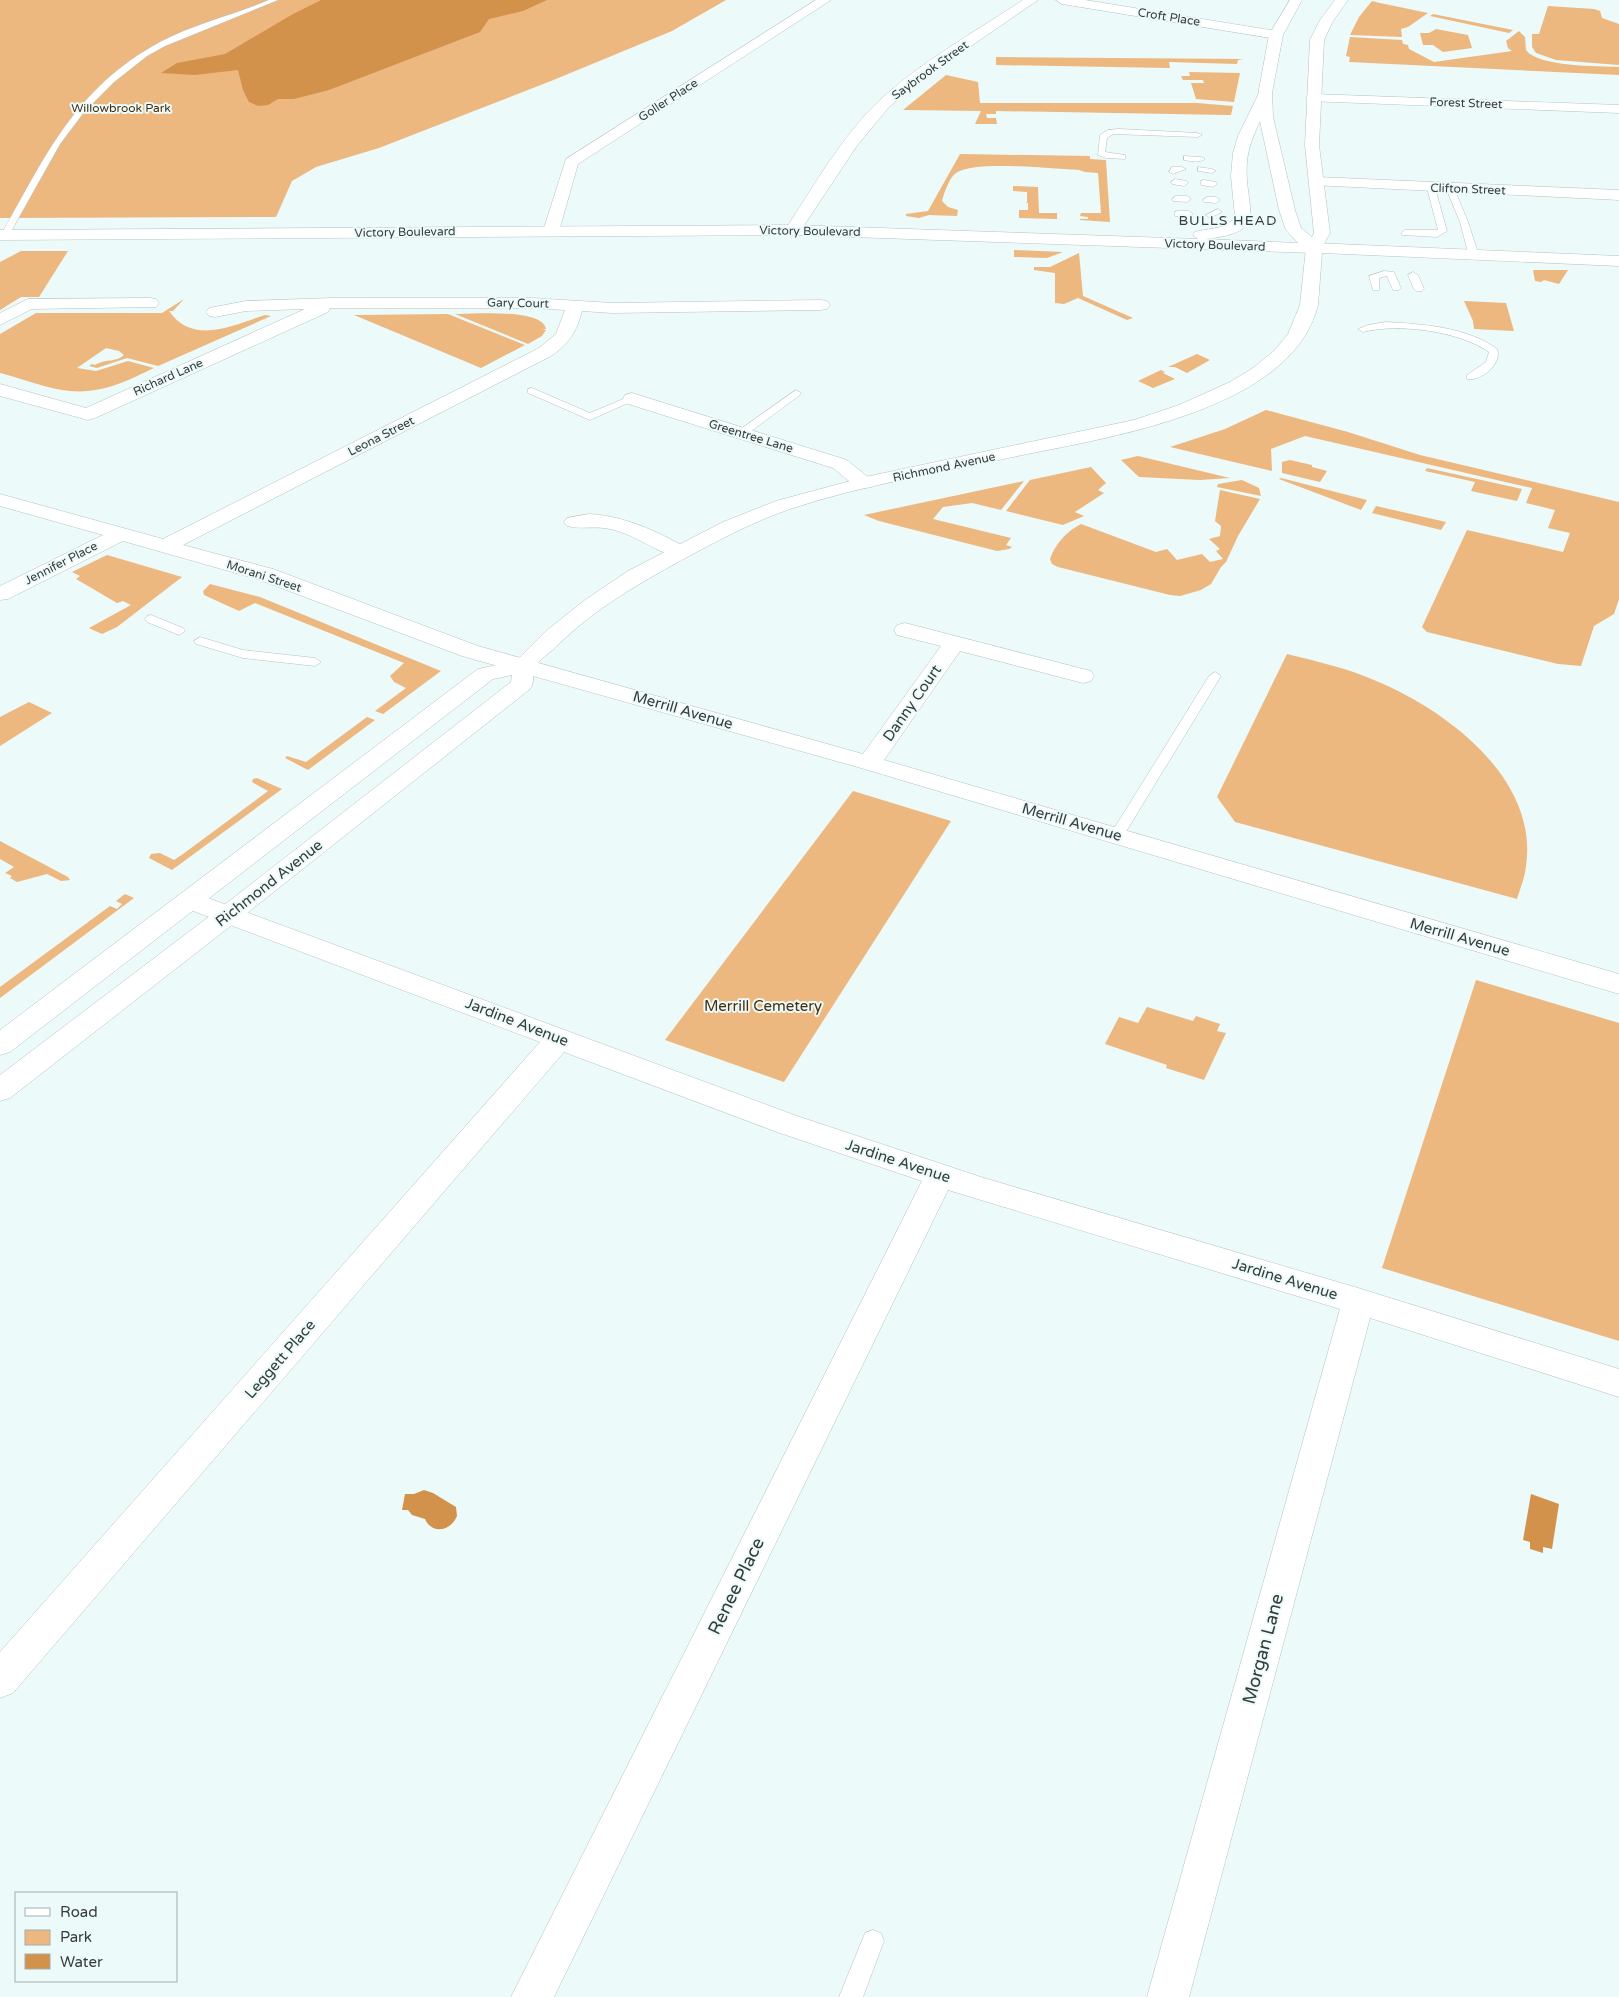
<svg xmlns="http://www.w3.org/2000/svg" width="1619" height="1997" font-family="'Varela Round',sans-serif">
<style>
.green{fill:#edb780}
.water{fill:#d2924b}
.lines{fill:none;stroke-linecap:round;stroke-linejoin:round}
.lane-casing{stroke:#b5c2c2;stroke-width:1}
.street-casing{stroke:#b5c2c2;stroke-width:1}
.secondary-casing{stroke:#b5c2c2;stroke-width:1}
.primary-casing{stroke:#b5c2c2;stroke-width:1}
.lane{fill:#fff;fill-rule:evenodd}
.street{fill:#fff;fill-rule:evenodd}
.secondary{fill:#fff;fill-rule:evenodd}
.primary{fill:#fff;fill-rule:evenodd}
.labels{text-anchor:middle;stroke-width:4;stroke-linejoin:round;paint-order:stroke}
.far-street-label{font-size:12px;fill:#363b3b;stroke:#ecfaf9}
.far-park-label{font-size:12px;fill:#472d0e;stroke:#ecfaf9}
.far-neighbourhood-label{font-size:14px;letter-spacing:1px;fill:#363b3b;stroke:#ecfaf9}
.street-label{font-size:15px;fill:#363b3b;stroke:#ecfaf9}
.park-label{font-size:15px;fill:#472d0e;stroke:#ecfaf9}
.near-street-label{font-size:18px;fill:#363b3b;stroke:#ecfaf9}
</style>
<rect width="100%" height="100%" fill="#ecfaf9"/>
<g class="green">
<path d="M0 0H726L672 31 551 81 379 148 316 167 292 181 276 217 0 218Z"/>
<path d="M1372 1 1380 3 1428 13 1408 27 1401 29 1402 37 1350 35 1359 17Z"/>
<path d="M1548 6 1594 9 1600 11 1602 18 1619 24V65L1556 60 1536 53 1532 47V34H1539Z"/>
<path d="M1433 14 1513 30 1509 33 1430 16Z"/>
<path d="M1436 29 1468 35 1472 48 1443 52 1433 45H1423L1420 33H1429Z"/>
<path d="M1519 31 1525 37 1526 50C1538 67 1598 66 1619 67V75L1349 62 1350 57 1346 56 1350 37 1402 40 1403 44 1408 45 1409 49 1434 62 1512 51 1508 48 1506 41Z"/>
<path d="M996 57 1243 59 1238 60 1237 64 1169 62 1170 68 996 65Z"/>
<path d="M1189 72 1240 73 1234 102 1196 99 1191 83H1204L1203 80H1183L1181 76H1190Z"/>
<path d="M946 75 978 82 980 103H1197L1233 106 1231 115H1227L996 111V114H986L987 118H996L997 124H975L981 111 903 110Z"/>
<path d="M960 154 1090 156V159L1106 160 1110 222 1080 220V219H1088V217L1080 216 1081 213H1101L1098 173 1085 172 1079 170C1055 169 973 160 956 173 949 178 944 193 942 201L948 207 958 210 957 216 929 215 919 218 906 216V214L928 211Z"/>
<path d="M1013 186 1038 187 1039 213H1057V219L1019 218V210H1028V203L1025 202H1027V192L1013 191Z"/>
<path d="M1014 250 1063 252 1047 258 1014 257Z"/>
<path d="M21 251H68L39 297H21L0 310V262Z"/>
<path d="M1079 253 1083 296 1133 318 1127 320 1078 298 1064 304 1055 303V273L1034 270V267H1050Z"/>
<path d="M1533 270H1568L1559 284 1544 280 1541 282 1535 281Z"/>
<path d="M184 299 173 311H169C193 346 234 325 265 315L271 316 158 366 127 358 97 368 89 366 92 364 95 365C107 358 115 363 124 355L119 351 106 348 77 368 96 371 128 361 154 368C133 378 112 389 88 391 59 394 27 380 0 373V334L36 313H162Z"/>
<path d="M1464 301 1506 303 1514 331 1474 329 1473 321Z"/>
<path d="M448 314 525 345 481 368 354 315Z"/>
<path d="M455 314C472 314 543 308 546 329H542L546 330 542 336 528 344Z"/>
<path d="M1197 354 1210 360 1187 373 1175 367H1168Z"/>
<path d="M1161 370 1165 372 1163 373 1175 379 1153 388 1138 381Z"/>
<path d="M1266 410 1348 432 1420 455 1619 502V599L1614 614 1594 626 1581 666 1558 664 1427 632 1422 627 1467 530 1563 552 1570 533 1548 528 1555 510 1526 503 1532 488 1305 436 1271 449 1272 471 1170 447 1225 429Z"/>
<path d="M1138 456 1230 478 1200 480 1139 477 1121 460Z"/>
<path d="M1290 460 1312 465V467L1327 471 1320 482 1282 473V462Z"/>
<path d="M1091 467 1106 483 1098 490 1104 493 1075 512 1084 516 1063 525 1006 511 1030 480Z"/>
<path d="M1427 468 1522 489 1517 501 1471 491 1475 482 1425 471Z"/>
<path d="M1281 478 1367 500 1361 510 1279 479Z"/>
<path d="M1242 480 1259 488 1261 496 1217 487 1218 484Z"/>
<path d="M1024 481 1001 510 972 503 943 507 933 519 1011 538 1006 545 1012 547 1009 549 997 551 879 521 864 515Z"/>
<path d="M1220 490 1260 499 1238 536 1226 562 1221 567 1211 584 1201 590 1180 596 1170 595 1058 567 1052 564 1050 559C1055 544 1067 531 1081 524L1156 552 1167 549 1177 560 1202 554 1210 562 1223 559 1216 551 1220 549 1209 539 1220 536 1221 526 1215 521Z"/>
<path d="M1376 506 1446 522 1441 530 1372 513Z"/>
<path d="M107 555 182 577 117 627 102 634 89 628 131 605 123 601 117 603 76 579 80 576 72 572Z"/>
<path d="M210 584 260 597 441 671 383 714 375 711 406 688 394 682 390 676 404 663 255 603 239 611 204 595 203 591Z"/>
<path d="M1287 654C1316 661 1346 668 1374 680 1445 709 1539 778 1526 866 1525 877 1520 889 1517 899L1235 822 1217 797Z"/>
<path d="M29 702 52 713 0 746V717Z"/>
<path d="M367 717 375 720 308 770 285 758 287 756 306 762Z"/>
<path d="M257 778 282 789 172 870 149 858 151 854 160 853 174 860 183 854 268 791 252 782 253 779Z"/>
<path d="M853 791 951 821 784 1082 665 1040Z"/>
<path d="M0 841 68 877 70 880 61 881 47 874 17 882 10 878 12 876 5 873 14 867 0 859Z"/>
<path d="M125 894 134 898 0 998V987L110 906 117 909 122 904 116 901Z"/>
<path d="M1476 980 1619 1023V1341L1382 1268Z"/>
<path d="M1147 1007 1193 1021 1196 1016 1220 1024 1217 1031 1226 1033 1204 1080 1166 1068 1167 1065 1105 1044 1119 1017 1138 1023Z"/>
</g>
<g class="water">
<path d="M321 0H547L523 11 489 19 480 32 329 90 294 99H278L268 105 258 106 249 102 243 90 238 70 195 75 161 73 177 63 225 54 293 14Z"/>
<path d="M424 1490 433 1493 456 1507 457 1516C451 1531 432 1535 425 1519L412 1515 408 1510H402L405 1494H414Z"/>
<path d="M1531 1494 1559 1504 1552 1549 1543 1547V1553L1530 1549V1542L1523 1540Z"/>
</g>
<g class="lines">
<defs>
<g id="lane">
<path d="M269 0H278L165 46 147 56 114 82 84 112 60 144 9 235 5 238 2 237 1 235C45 157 75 88 160 42 194 24 233 15 269 0Z"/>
<path d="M1119 129 1198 133 1202 135 1198 137 1113 134 1107 138 1105 152 1125 155V159L1106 158 1098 155 1100 135 1108 130Z"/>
<path d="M1184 156 1201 157 1205 159C1200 163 1190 161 1184 160Z"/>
<path d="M1172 167H1182L1186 169 1173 174 1169 172Z"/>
<path d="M1198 167 1212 169 1216 171 1212 173 1198 171Z"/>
<path d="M1175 179 1187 181 1188 183 1184 186 1172 184 1171 182Z"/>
<path d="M1204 180 1216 182 1217 184 1213 187 1201 185V181Z"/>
<path d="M1431 185 1435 188 1447 231 1437 237 1402 235 1401 233 1405 230H1438L1427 188Z"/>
<path d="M1450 185 1454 188 1468 222 1479 256 1477 258 1474 259 1469 256 1460 222 1446 188Z"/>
<path d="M1176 196H1187L1191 199 1187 202 1173 201 1172 199Z"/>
<path d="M1207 197H1216L1220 200 1216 203 1204 202 1203 200Z"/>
<path d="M1218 209 1222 212 1210 218 1206 215Z"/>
<path d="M1178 211H1189L1193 214 1189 217 1175 216V212Z"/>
<path d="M1384 271 1394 272 1401 288 1399 290H1393L1387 276 1379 278V290H1373L1369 276Z"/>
<path d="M1413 272 1418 275 1424 289 1422 291H1416L1414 289 1408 275Z"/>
<path d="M1386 322C1422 324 1467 327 1497 349 1503 363 1481 382 1467 379V375L1486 362 1489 352C1459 331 1398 323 1363 332L1358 329 1368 325Z"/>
<path d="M532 388 590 413 628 397H636L637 399 590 420 528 393V389Z"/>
<path d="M796 390 801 393 800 395 746 435H738L737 433 738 431Z"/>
<path d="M151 615 183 628 185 631 179 635 147 622 145 619 147 616Z"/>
<path d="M200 637 243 650 315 658 321 662 315 666 243 658 196 644 194 641Z"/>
<path d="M1215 672 1221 676 1124 835 1122 838H1112L1110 835 1209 676Z"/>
<path d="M873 1930 881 1933 884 1941 863 1997H839L865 1933Z"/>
</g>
<g id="street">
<path d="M816 0H831L578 164 559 231 557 234H545L543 231 566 159Z"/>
<path d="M1023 0H1038L920 81 889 107 856 147 799 233H787L785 230C814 186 841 137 879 101 919 63 978 30 1023 0Z"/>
<path d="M1056 0H1085L1276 31 1283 35 1276 39 1062 4Z"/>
<path d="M1313 94 1619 105V113L1308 101 1306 98 1308 95Z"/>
<path d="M1317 177 1619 190V200L1312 185 1309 182 1312 179Z"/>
<path d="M150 298 156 299 159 303 156 307 32 309 0 325V313L28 299Z"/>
<path d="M332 298H533L612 303 821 300 827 301 830 305 827 309 821 310 612 313 582 311C577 331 569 344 551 356L183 545 273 569 478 646 863 754 941 646 897 635 894 630 897 625 905 623 1091 671 1094 676 1091 681 1083 683 960 651 884 760 1619 974V994L861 768 462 656 257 579 123 541 8 599 0 600V586L103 535 0 506V494L163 539 539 348 556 334 565 310 533 308H330L328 312 95 418 88 420 0 396V384L86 408 305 309 246 311 215 317 209 316 206 312 209 308 246 301Z"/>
<path d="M632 393 847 460 875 483 872 487C856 491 845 477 833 468L625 403 623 399 625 395Z"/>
<path d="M589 514C625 516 656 531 687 548L690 552 687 556 680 558C657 553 638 536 614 530 598 525 582 530 567 526L564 522 567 518Z"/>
<path d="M189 891 797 1116 984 1178 1358 1288 1619 1369V1397L1370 1318 1189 1997H1147L1340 1309 948 1190 554 1997H511L922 1181 777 1132 564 1052 13 1693 0 1698V1652L540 1042 180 906 176 900 180 894Z"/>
</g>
<path id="secondary" d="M1314 243 1619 256V266L1322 253 1318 305C1292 412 1103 438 1013 457 939 473 862 485 790 509 755 521 723 538 691 555 643 581 593 609 555 648 549 653 539 660 535 667 532 674 535 682 530 689L237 921 10 1098 0 1101V1075L219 909 511 682 512 675 493 679 10 1052 0 1055V1030L478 669 516 661 546 631 585 600 628 571 723 522 776 501 865 477 1134 420 1179 405 1230 382 1253 368 1274 351 1288 334 1300 305 1306 248 1308 245Z"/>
<path id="primary" d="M1290 0H1302L1283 35 1272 93 1273 117 1295 210 1301 228 1312 237 1314 233 1305 145 1310 40 1320 20 1335 0H1348L1333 21 1324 40 1319 145 1330 233 1320 251 1314 253 793 235 0 240V230L793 225 1198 239 1193 235 1195 232C1210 228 1225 230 1235 217L1231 176 1233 153 1238 136 1258 95 1269 35ZM1260 121 1279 210 1286 230 1298 243 1205 239C1273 232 1243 208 1247 162 1248 148 1254 134 1260 121Z"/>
</defs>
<use href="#lane" class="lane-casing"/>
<use href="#street" class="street-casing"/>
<use href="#secondary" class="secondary-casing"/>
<use href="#primary" class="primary-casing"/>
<use href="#lane" class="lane"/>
<use href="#street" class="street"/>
<use href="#secondary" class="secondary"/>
<use href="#primary" class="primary"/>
</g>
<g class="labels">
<g class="far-street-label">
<text transform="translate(1169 17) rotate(9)" y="4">Croft Place</text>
<text transform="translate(930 70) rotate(-36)" y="4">Saybrook Street</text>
<text transform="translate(668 100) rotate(-33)" y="4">Goller Place</text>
<text transform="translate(1466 103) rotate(2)" y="4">Forest Street</text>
<text transform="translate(1468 189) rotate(2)" y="4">Clifton Street</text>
<text transform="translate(810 231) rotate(1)" y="4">Victory Boulevard</text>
<text transform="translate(405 232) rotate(-1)" y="4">Victory Boulevard</text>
<text transform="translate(1215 245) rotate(2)" y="4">Victory Boulevard</text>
<text transform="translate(518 303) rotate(1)" y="4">Gary Court</text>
<text transform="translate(168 377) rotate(-24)" y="4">Richard Lane</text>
<text transform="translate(381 436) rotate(-27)" y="4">Leona Street</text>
<text transform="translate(751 436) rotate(17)" y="4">Greentree Lane</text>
<text transform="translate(944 467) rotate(-12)" y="4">Richmond Avenue</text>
<text transform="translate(61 563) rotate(-27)" y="4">Jennifer Place</text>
<text transform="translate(264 576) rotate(18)" y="4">Morani Street</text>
</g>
<g class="far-park-label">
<text x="121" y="112">Willowbrook Park</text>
</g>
<g class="far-neighbourhood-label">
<text x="1228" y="225">BULLS HEAD</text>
</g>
<g class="street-label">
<text transform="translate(912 703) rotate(-55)" y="5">Danny Court</text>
<text transform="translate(683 710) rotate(16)" y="5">Merrill Avenue</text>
<text transform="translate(1072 822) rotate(16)" y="5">Merrill Avenue</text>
<text transform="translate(269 883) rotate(-38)" y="5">Richmond Avenue</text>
<text transform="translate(1460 937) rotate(16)" y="5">Merrill Avenue</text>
<text transform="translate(517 1022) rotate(21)" y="5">Jardine Avenue</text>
<text transform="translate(898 1161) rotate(18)" y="5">Jardine Avenue</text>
<text transform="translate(1285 1279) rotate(17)" y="5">Jardine Avenue</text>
<text transform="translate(280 1359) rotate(-49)" y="5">Leggett Place</text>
</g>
<g class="park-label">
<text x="763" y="1011">Merrill Cemetery</text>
</g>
<g class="near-street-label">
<text transform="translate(736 1586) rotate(-64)" y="6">Renee Place</text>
<text transform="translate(1263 1649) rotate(-75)" y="6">Morgan Lane</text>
</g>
</g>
<rect x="15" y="1892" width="162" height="90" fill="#ecfaf9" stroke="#a3aead"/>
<rect x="25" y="1908" width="25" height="8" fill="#ffffff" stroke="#a3aead"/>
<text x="60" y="1917" font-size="15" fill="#363b3b">Road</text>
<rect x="25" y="1930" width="25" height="15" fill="#edb780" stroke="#a3aead"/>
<text x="60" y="1942" font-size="15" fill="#363b3b">Park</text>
<rect x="25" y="1954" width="25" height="15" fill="#d2924b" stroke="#a3aead"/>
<text x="60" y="1967" font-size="15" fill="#363b3b">Water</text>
</svg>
